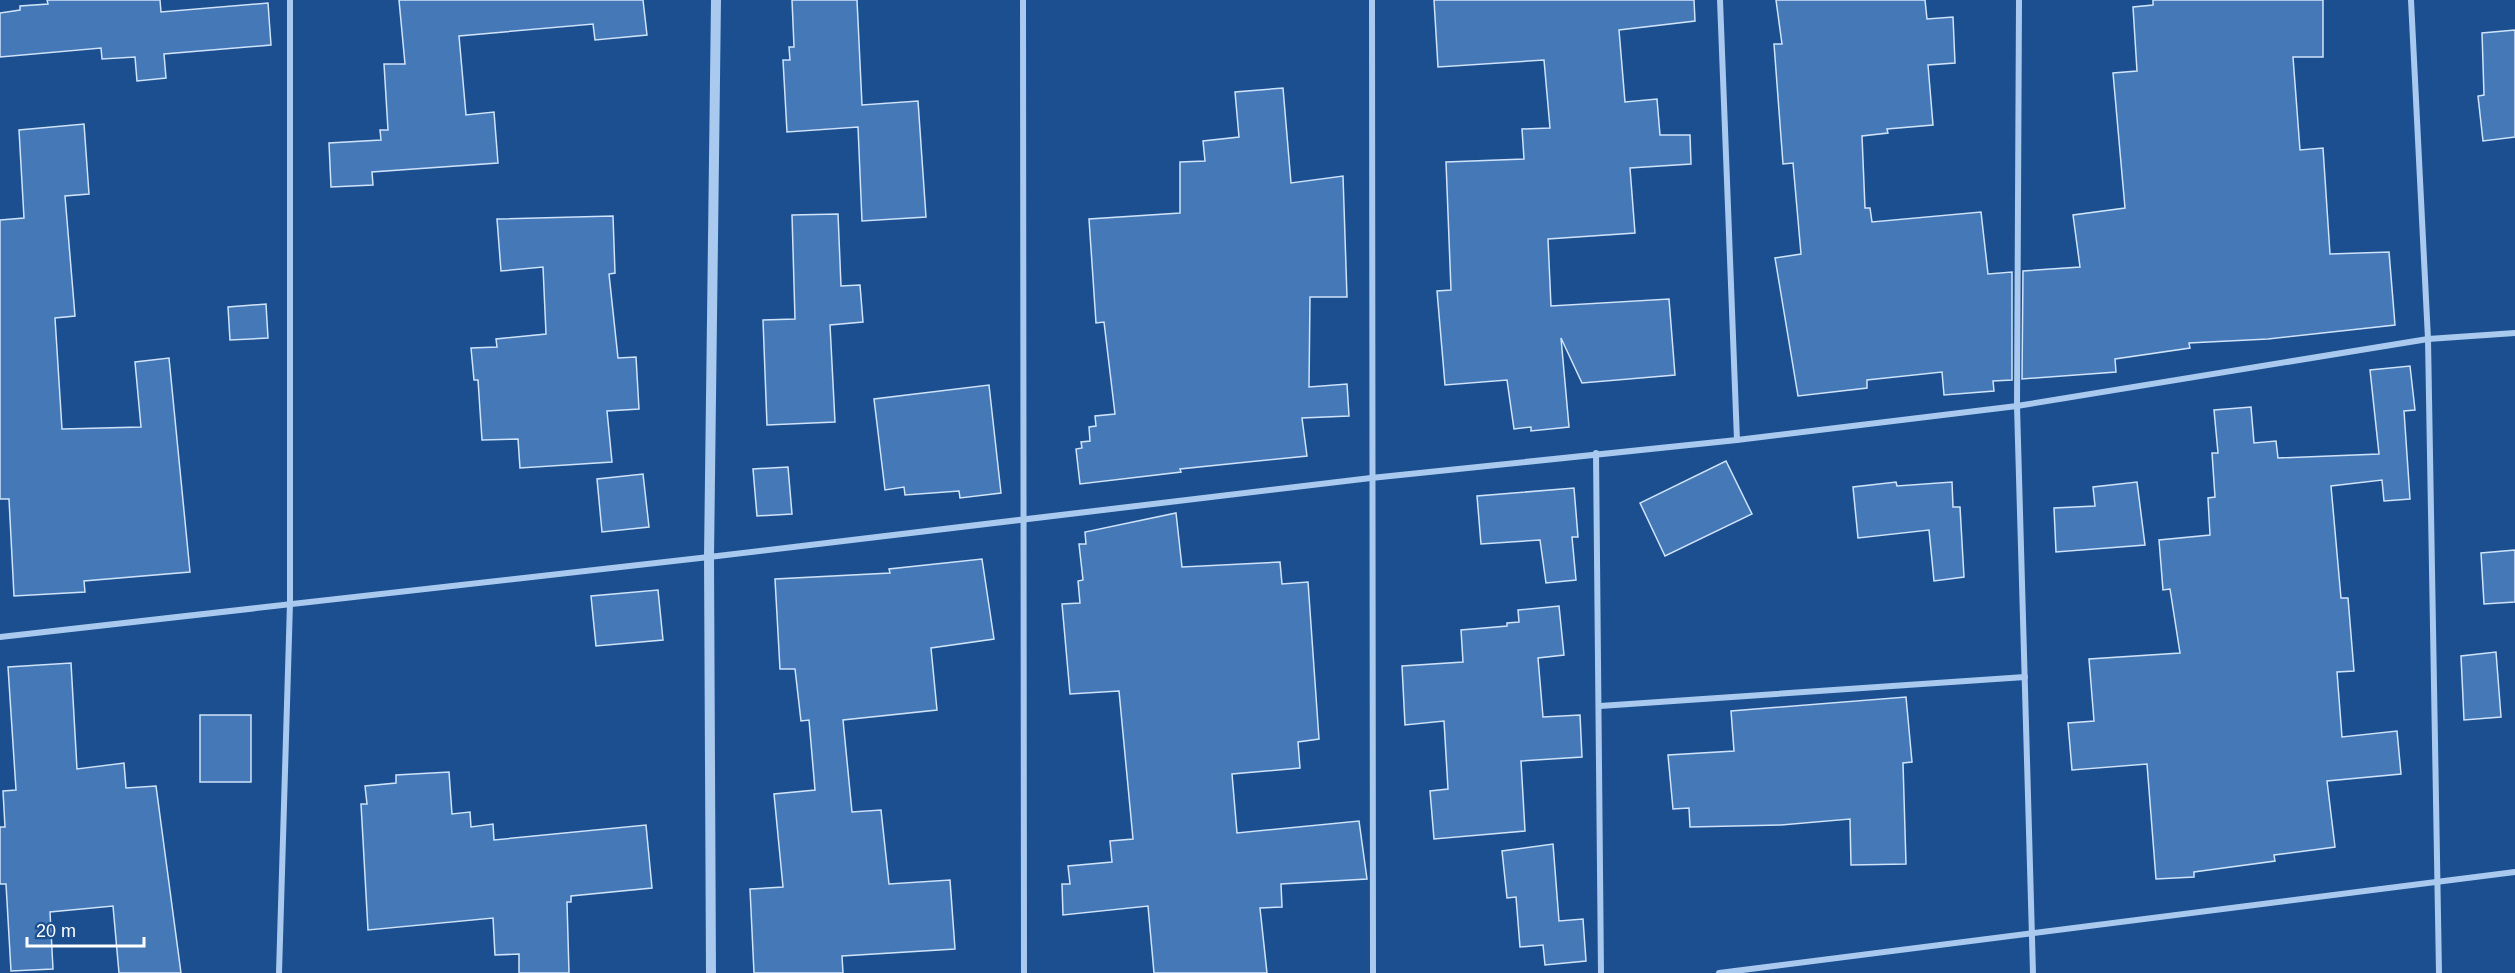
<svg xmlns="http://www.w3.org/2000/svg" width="2515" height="973" font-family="Arial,sans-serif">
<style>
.building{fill:#4478b7;stroke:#cfe3fa;stroke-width:1.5}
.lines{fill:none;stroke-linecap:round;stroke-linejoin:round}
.minor{stroke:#a9c9ee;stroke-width:6}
.tertiary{stroke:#a9c9ee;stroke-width:10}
</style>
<rect width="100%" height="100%" fill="#1b4f8f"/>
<g class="building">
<path d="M47 0H160L161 12 268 3 271 45 164 54 166 78 137 81 135 57 102 59 101 48 0 57V13L20 10V6L48 4Z"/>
<path d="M399 0H643L647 35 595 40 593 24 459 36 466 115 494 112 498 163 372 172 373 185 331 187 329 143 381 140 380 130H388L384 64H405Z"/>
<path d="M792 0H857L862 105 918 101 926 217 862 221 858 127 787 132 783 60H790L789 47H794Z"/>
<path d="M1434 0H1694L1695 21 1619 30 1625 102 1657 99 1660 135H1690L1691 164 1630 168 1635 233 1548 239 1551 306 1669 299 1675 375 1582 383 1561 338 1569 427 1531 431V427L1514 429 1507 380 1445 385 1437 291 1451 290 1446 162 1524 159 1522 129 1550 128 1544 60 1438 67Z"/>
<path d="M1776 0H1925L1927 19 1953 17 1955 63 1928 65 1933 125 1887 129 1888 133 1862 136 1865 208H1870L1872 222 1981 212 1988 274 2012 272V380L1993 381 1994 391 1944 395 1942 372 1867 380V388L1798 396 1775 258 1801 254 1793 163 1783 164 1774 44H1782Z"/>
<path d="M2153 0H2323V57H2293L2300 150 2323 148 2330 254 2389 252 2395 325 2268 339 2189 343 2190 348 2115 359 2116 372 2022 379 2023 271 2080 267 2073 215 2125 208 2113 73 2137 71 2133 7 2153 5Z"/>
<path d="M2515 30V137L2483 141 2478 96 2484 95 2482 33Z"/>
<path d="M1283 88 1291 183 1343 176 1347 297H1310L1309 387 1347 384 1349 416 1302 418 1307 456 1180 469 1181 472 1080 484 1076 449 1082 448 1081 442 1090 441 1089 427 1096 426 1095 416 1115 414 1104 322 1096 323 1089 219 1180 213V162L1205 161 1203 141 1239 137 1235 92Z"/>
<path d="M84 124 89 194 65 196 75 316 55 318 62 429 141 427 135 362 169 358 190 572 84 581 85 592 14 596 9 499H0V220L24 218 19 130Z"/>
<path d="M838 214 841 286 860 285 863 322 830 325 835 422 767 425 763 320 795 319 792 215Z"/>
<path d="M613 216 615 273 609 274 618 358 636 357 639 409 607 411 612 462 520 468 518 439 482 440 478 380H474L471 348 497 347 496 339 546 334 543 267 501 271 497 219Z"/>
<path d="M266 304 268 338 230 340 228 307Z"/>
<path d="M2410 366 2415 410 2404 411 2410 499 2384 501 2382 480 2331 486 2341 598H2348L2354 671 2337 672 2342 737 2397 731 2401 774 2327 781 2335 847 2274 855 2275 861 2194 872V877L2156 879 2147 764 2072 770 2068 723 2094 721 2089 659 2180 653 2170 589 2163 590 2159 540 2210 535 2208 498 2215 497 2212 453H2218L2214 410 2251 407 2254 443 2276 441 2278 458 2379 454 2370 370Z"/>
<path d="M989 385 1001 493 960 498 959 491 905 495 904 487 885 490 874 399Z"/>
<path d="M1726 461 1752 514 1665 556 1640 503Z"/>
<path d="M788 467 792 514 757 516 753 469Z"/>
<path d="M643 474 649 527 602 532 597 479Z"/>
<path d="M1896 482 1897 486 1952 482 1953 507H1960L1964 577 1934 581 1929 530 1858 538 1853 487Z"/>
<path d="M2137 482 2145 545 2056 552 2054 508 2095 506 2093 487Z"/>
<path d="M1574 488 1578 537H1572L1576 580 1546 583 1540 540 1481 544 1477 496Z"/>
<path d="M1176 513 1182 567 1280 562 1282 584 1308 582 1319 739 1298 742 1300 768 1232 774 1237 833 1359 821 1367 879 1281 884 1282 907 1260 908 1267 973H1154L1148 906 1063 915 1062 884H1070L1068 866 1112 862 1110 841 1133 839 1119 691 1070 694 1062 604 1080 603 1078 581 1083 580 1079 544H1086L1085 532Z"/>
<path d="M2515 550V602L2484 604 2481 553Z"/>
<path d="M982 559 994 639 931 648 937 710 843 720 852 812 881 810 889 884 950 880 955 949 842 956 843 973H754L750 889 783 887 774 794 815 790 809 720 801 721 795 669H780L775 579 890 573 889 569Z"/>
<path d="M658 590 663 640 596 646 591 596Z"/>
<path d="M1559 606 1564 655 1538 658 1543 717 1580 715 1582 757 1521 761 1525 831 1434 839 1430 791 1448 789 1444 721 1405 725 1402 666 1463 662 1461 630 1507 626V623L1519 622 1518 610Z"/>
<path d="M2496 652 2501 717 2464 720 2461 656Z"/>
<path d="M71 663 77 769 124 763 126 788 156 786 181 973H119L113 906 50 912 53 969 11 971 6 884H0V827H5L3 791 16 790 8 667Z"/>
<path d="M1906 697 1912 762 1903 763 1906 864 1851 865 1850 819 1781 825 1690 827 1689 808 1673 809 1668 755 1734 751 1731 711Z"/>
<rect x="200" y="715" width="51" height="67"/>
<path d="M449 772 452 814 470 812 471 827 493 824 494 840 646 825 652 888 571 896V902H567L569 973H519V954L495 955 493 918 368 930 361 804H367L365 786 396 783V775Z"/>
<path d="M1553 844 1559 921 1583 919 1586 961 1545 965 1543 945 1520 947 1516 897 1507 898 1502 851Z"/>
</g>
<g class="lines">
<g class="minor">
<path d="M1023 0 1024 973"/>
<path d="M1372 0 1373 973"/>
<path d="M1720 0 1737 440"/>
<path d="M2019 0 2017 406 2033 973"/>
<path d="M2411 0 2428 339 2439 973"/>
<path d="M1596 453 1601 973"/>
<path d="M0 637 709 557 1371 478 1737 440 2017 406 2428 339 2515 333"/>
<path d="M1600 706 2025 677"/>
<path d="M279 973 290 603V0"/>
<path d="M1719 973 2515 872"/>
</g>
<path class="tertiary" d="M711 973 709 557 716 0"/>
</g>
<path d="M27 937v9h117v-9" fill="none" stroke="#ffffff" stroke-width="3"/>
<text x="36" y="937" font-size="18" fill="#ffffff" stroke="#1b4f8f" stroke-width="4.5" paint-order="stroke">20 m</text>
</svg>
